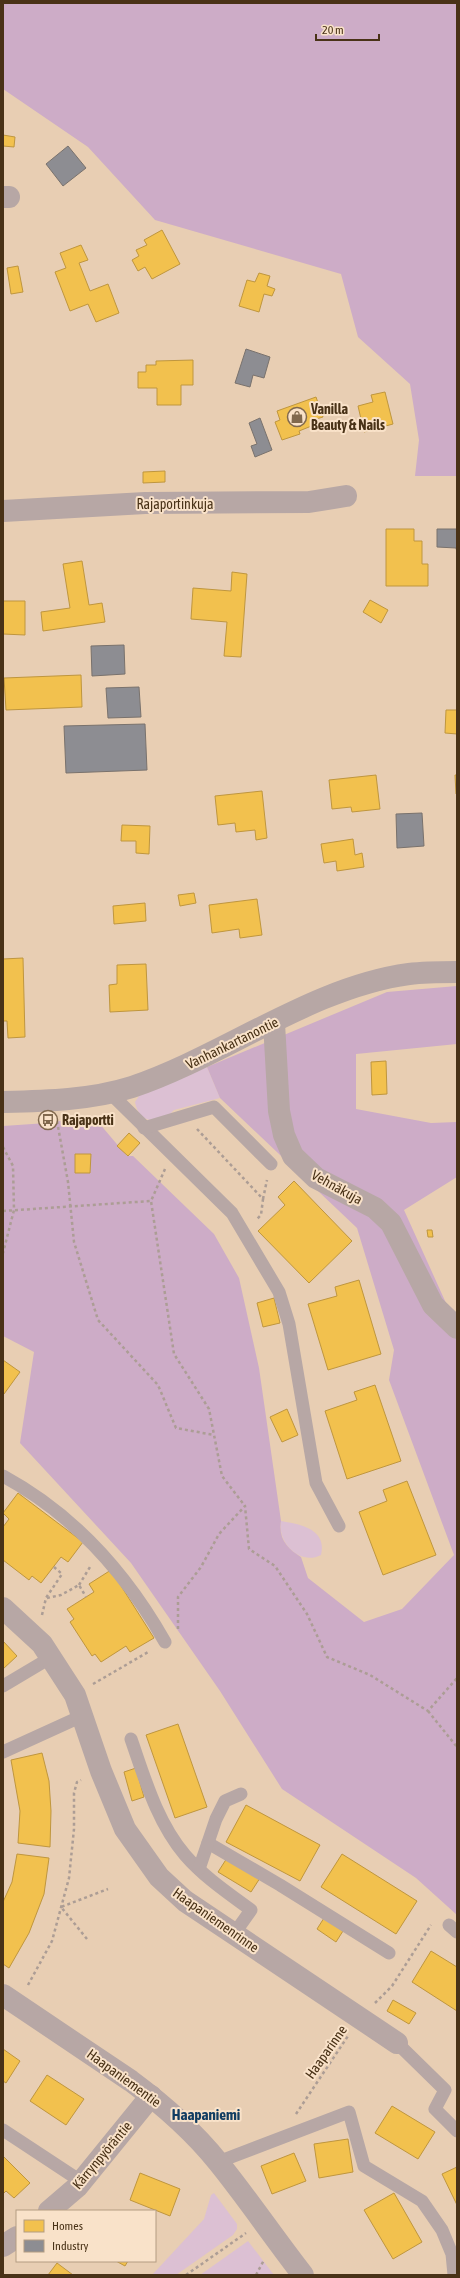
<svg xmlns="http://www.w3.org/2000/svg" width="460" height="2278" font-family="'Asap Condensed',sans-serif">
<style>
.green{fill:#dcc0d3}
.forest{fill:#cdacc7}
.homes{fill:#f2c14e;stroke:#bf963e}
.industry{fill:#8d8d92;stroke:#79726d}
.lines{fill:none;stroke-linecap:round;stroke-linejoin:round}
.path{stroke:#ac9d95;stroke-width:2.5;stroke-dasharray:3 3;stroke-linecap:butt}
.service{stroke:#b7a7a5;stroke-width:13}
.minor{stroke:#b7a7a5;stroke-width:22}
.tertiary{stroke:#b7a7a5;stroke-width:22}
.labels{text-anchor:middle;stroke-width:4;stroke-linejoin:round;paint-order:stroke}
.poi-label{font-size:14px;font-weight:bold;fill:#493217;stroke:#f9e2c9;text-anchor:start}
.street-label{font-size:14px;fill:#493217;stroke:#f9e2c9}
.neighbourhood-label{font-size:15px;font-weight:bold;fill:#123d62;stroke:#f9e2c9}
</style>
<rect width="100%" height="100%" fill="#e8ceb3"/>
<g class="green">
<path d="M207 1067 220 1098 174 1110C161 1125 139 1125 135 1102L141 1093Z"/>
<path d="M281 1521C300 1524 327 1529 321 1555 300 1566 277 1543 281 1521Z"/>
<path d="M214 2193 237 2224V2229L233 2235 176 2275H152L204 2219 211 2195Z"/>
<path d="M248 2241 274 2275H200Z"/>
</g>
<g class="forest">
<path d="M3 3H457V476H415L419 440 410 384 358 337 341 274 155 220 88 147 3 89Z"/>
<path d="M457 986V1044L356 1054V1109L431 1123 457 1122V1177L404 1210 450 1312 457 1319V1915L416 1878 282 1789 220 1691 131 1563 20 1443 34 1352 3 1336V1126L47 1123 93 1116 127 1156H133L214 1234 239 1278 259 1368 281 1521C278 1539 288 1549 301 1557L308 1578 364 1622 402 1609 454 1555 389 1380 394 1350 357 1228 220 1098 207 1067 387 992Z"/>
</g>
<g class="homes">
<path d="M3 135 15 137 14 147 3 146Z"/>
<path d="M162 230 180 264 152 279 145 267 138 271 132 260 139 256 136 250 147 245 144 240Z"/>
<path d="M81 245 88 260 79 263 90 291 108 284 119 313 96 322 88 304 70 311 55 272 66 268 60 253Z"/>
<path d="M18 266 23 292 11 294 7 268Z"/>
<path d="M259 273 270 276 267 286 275 289 272 296 264 294 259 312 239 306 247 280 255 282Z"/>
<path d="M193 360V385H181V405H157V388H138V372H146V365H156V361Z"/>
<path d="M385 392 393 424 364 432 358 406 373 402 371 395Z"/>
<path d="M316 397 323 417 313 420 314 425 299 431 300 434 282 440 275 422 280 420 277 411Z"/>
<path d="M165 471V482L143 483V472Z"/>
<path d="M386 529H414V541H422V564H428V586H386Z"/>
<path d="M82 561 89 605 102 603 105 622 43 631 41 612 70 608 63 564Z"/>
<path d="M232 572 247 574 241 657 224 656 227 622 191 619 193 588 231 591Z"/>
<path d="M370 600 388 610 381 623 363 612Z"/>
<path d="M3 601H25V635L3 634Z"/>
<path d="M81 675 82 707 6 710 4 678Z"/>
<path d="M446 710H457V734L445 733Z"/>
<path d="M376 775 380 809 352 812 351 807 332 809 329 780Z"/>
<path d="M455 775H457V794H456Z"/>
<path d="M262 791 267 838 256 840 255 830 236 832 235 823 218 825 215 796Z"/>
<path d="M122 825 150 826 149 854 136 853V841H121Z"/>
<path d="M353 839 355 855 362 853 364 867 337 871 336 861 324 863 321 844Z"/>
<path d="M194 893 196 903 180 906 178 895Z"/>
<path d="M257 899 262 935 240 938 239 929 212 933 209 905Z"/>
<path d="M145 903 146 921 114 924 113 906Z"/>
<path d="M23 958 25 1037 8 1038 7 1021H3V959Z"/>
<path d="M146 964 148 1010 110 1012 109 985 117 984V965Z"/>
<path d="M386 1061 387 1094 372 1095 371 1062Z"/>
<path d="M129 1133 140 1143 128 1156 117 1146Z"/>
<path d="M75 1154H91L90 1173H75Z"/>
<path d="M294 1181 352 1241 309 1283 258 1231 285 1205 278 1197Z"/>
<path d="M427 1230H432L433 1237H428Z"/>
<path d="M359 1280 381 1354 328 1370 308 1304 337 1296 335 1287Z"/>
<path d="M274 1298 280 1323 263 1327 257 1303Z"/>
<path d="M3 1360 20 1372 4 1394H3Z"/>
<path d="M375 1385 401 1461 347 1479 325 1411 357 1400 354 1392Z"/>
<path d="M287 1409 298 1435 282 1442 270 1417Z"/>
<path d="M407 1481 436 1555 383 1575 359 1512 387 1501 383 1490Z"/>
<path d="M18 1493 83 1542 68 1562 61 1557 41 1583 32 1576 29 1580 3 1560V1527L9 1519 3 1513Z"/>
<path d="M111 1570 154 1638 130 1652 126 1646 101 1662 95 1654 92 1656 70 1622 74 1619 67 1609 94 1592 89 1584Z"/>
<path d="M3 1641 17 1656 3 1669Z"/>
<path d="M178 1724 207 1807 175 1818 146 1735Z"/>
<path d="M42 1753 49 1781 51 1811 50 1847 18 1843 20 1811 11 1760Z"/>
<path d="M136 1768 144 1797 132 1801 124 1772Z"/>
<path d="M246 1805 320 1845 300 1881 226 1842Z"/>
<path d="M17 1854 49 1858 44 1894 29 1933 9 1968 3 1964V1902L12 1882Z"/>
<path d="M342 1854 417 1901 396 1934 321 1887Z"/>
<path d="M227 1858 260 1878 251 1892 218 1872Z"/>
<path d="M324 1918 343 1931 336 1942 317 1929Z"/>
<path d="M431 1951 457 1967V2011L412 1982Z"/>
<path d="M393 2000 416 2013 409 2024 387 2011Z"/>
<path d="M3 2049 20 2061 6 2083 3 2081Z"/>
<path d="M47 2075 84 2099 66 2125 30 2101Z"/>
<path d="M392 2106 435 2132 418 2159 375 2133Z"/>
<path d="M348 2139 353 2172 319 2178 314 2144Z"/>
<path d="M294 2153 306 2181 272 2194 261 2166Z"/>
<path d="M3 2156 30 2183 14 2198 6 2191 3 2194Z"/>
<path d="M457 2167V2205L442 2174Z"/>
<path d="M140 2173 180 2189 170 2216 130 2200Z"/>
<path d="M394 2193 422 2242 393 2259 364 2210Z"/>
<path d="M116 2261H128L125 2266Z"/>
<path d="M57 2263 73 2275H48Z"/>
</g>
<g class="industry">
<path d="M68 146 86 168 63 186 46 164Z"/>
<path d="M246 349 270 357 264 378 253 375 250 387 235 383Z"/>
<path d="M260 418 272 450 255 457 251 446 257 444 249 423Z"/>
<path d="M457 523V552L456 548 437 547V529H457Z"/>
<path d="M124 645 125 674 92 676 91 646Z"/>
<path d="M139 687 141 717 108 718 106 688Z"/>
<path d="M145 724 147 770 66 773 64 726Z"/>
<path d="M422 813 424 846 397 848 396 814Z"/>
</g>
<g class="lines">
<g class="path">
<path d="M57 1121 68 1182 74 1242 98 1320 158 1385 176 1428 214 1435"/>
<path d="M197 1129 263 1199 261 1215 256 1220"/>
<path d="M3 1147 13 1166 14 1210 3 1253"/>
<path d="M165 1169 151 1201 174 1354 209 1409 222 1476 245 1506"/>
<path d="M263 1199 267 1180"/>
<path d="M3 1211 151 1201"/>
<path d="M79 1585 90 1567"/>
<path d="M47 1598 61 1595 79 1585 86 1597"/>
<path d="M42 1615 46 1598 62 1574 54 1567"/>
<path d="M178 1629V1597L201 1567 219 1534 245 1506 249 1549 275 1566 307 1614 327 1657 370 1675 428 1711 457 1678"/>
<path d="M93 1684 150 1651"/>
<path d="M428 1711 457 1747"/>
<path d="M87 1939 61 1907 108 1889"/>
<path d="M28 1985 52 1941 69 1878 74 1829V1793L77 1782 81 1780"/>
<path d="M375 2003 392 1986 431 1925"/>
<path d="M296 2114 348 2036"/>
<path d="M186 2275 246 2233"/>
<path d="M256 2275 264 2260"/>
</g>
<g class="service">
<path d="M109 1092 232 1213 279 1292 289 1324 316 1483 339 1526"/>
<path d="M144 1128 214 1107 271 1164"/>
<path d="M3 1476C73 1514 126 1573 165 1642"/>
<path d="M3 1686 50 1658"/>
<path d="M131 1739C145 1779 157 1822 185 1855 204 1877 228 1893 251 1910L234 1934"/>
<path d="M3 1752 82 1716"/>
<path d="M208 1843 280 1885 389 1953"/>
<path d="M199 1869 216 1819 225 1801 241 1794"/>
<path d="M449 1925 457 1932"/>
<path d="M397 2043 445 2090 435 2109 457 2131"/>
<path d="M3 2130 82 2182"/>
<path d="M218 2162 349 2112 364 2166 422 2201 442 2230 452 2254 454 2275"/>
</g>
<g class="minor">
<path d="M3 197H9"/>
<path d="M3 511 145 503 309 502 346 496"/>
<path d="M274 1023 279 1111 284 1135 293 1156 316 1178 375 1208 391 1223 433 1305 457 1328"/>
<path d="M3 1608 42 1644 75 1695 101 1771 125 1829 159 1877 185 1901 397 2043"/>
<path d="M3 1995 131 2081C162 2104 194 2132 218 2162 248 2199 274 2238 303 2275"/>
<path d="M49 2211 77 2187 151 2096"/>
<path d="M3 2246 17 2237"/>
</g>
<path class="tertiary" d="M3 1102C46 1101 91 1100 132 1087 224 1056 312 987 409 974 425 972 441 972 457 972"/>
</g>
<defs>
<symbol id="shop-ring" viewBox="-11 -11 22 22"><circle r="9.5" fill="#f9e2c9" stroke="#81694e" stroke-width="1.5"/><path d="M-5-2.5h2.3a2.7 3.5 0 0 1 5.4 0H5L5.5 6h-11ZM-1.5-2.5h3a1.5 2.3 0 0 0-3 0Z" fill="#81694e"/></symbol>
<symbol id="bus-ring" viewBox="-11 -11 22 22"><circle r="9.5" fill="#f9e2c9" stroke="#81694e" stroke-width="1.5"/><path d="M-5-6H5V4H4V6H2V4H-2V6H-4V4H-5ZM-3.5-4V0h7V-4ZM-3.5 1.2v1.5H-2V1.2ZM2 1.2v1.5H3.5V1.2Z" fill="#81694e"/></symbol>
</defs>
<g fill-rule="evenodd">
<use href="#shop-ring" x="286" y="406" width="22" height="22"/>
<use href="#bus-ring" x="37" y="1109" width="22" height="22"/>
</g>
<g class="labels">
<g class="poi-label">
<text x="311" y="414">Vanilla<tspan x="311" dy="16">Beauty &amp; Nails</tspan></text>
<text x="62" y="1125">Rajaportti</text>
</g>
<g class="street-label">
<text x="175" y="509">Rajaportinkuja</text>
<text transform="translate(232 1043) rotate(-26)" y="5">Vanhankartanontie</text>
<text transform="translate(337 1187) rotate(29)" y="5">Vehnäkuja</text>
<text transform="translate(216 1920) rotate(35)" y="5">Haapaniemenrinne</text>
<text transform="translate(326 2052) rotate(-55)" y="5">Haaparinne</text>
<text transform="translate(124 2078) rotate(36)" y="5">Haapaniementie</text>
<text transform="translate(102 2155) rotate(-50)" y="5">Kärrynpyöräntie</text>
</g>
<g class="neighbourhood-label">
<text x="206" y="2120">Haapaniemi</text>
</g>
</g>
<rect width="460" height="2278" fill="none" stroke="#493217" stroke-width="8"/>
<rect x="16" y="2210" width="140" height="52" fill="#f9e2c9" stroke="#b39c82"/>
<rect x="24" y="2220" width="20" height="12" fill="#f2c14e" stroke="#b39c82"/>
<text x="52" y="2230" font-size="12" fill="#493217">Homes</text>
<rect x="24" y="2240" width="20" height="12" fill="#8d8d92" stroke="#b39c82"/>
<text x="52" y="2250" font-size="12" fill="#493217">Industry</text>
<path d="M316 34v6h63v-6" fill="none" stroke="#493217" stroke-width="2"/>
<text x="322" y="34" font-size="12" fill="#493217" stroke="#f9e2c9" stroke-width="3" paint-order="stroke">20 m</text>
</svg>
